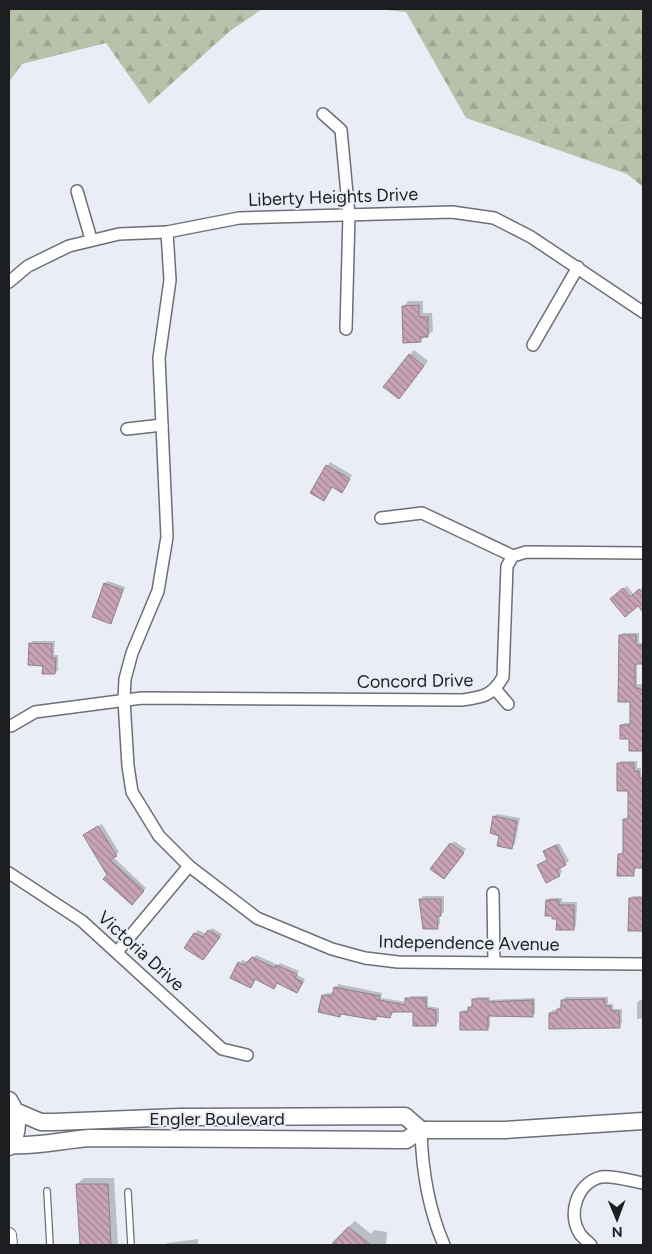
<svg xmlns="http://www.w3.org/2000/svg" width="652" height="1254" font-family="Figtree,sans-serif">
<style>
.forest{fill:url(#forest-firs)}
.shadow{fill:#0003}
.building{fill:url(#building-back-hatch);stroke:#8c8387}
.lines{fill:none;stroke-linecap:round;stroke-linejoin:round}
.service-casing{stroke:#6c6f76;stroke-width:8}
.minor-casing{stroke:#6c6f76;stroke-width:14}
.tertiary-casing{stroke:#6c6f76;stroke-width:16}
.secondary-casing{stroke:#6c6f76;stroke-width:19}
.service{stroke:#fff;stroke-width:5.5}
.minor{stroke:#fff;stroke-width:11}
.tertiary{stroke:#fff;stroke-width:14}
.secondary{stroke:#fff;stroke-width:16}
.labels{text-anchor:middle;stroke-width:4;stroke-linejoin:round;paint-order:stroke}
.street-label{font-size:18px;fill:#1d1e21;stroke:#eaedf5}
</style>
<defs>
<pattern id="forest-firs" width="22" height="20" patternUnits="userSpaceOnUse" patternTransform="scale(1.25)"><rect width="22" height="20" fill="#bac1aa"/><path d="M5 1l3.5 6h-7zM16 11l3.5 6h-7z" fill="#9fa592"/></pattern>
<pattern id="building-back-hatch" width="6" height="6" patternUnits="userSpaceOnUse" patternTransform="scale(1.25)"><rect width="6" height="6" fill="#c8a4b4"/><path d="M-1 5l2 2M0 0l6 6M5-1l2 2" fill="none" stroke="#a28592"/></pattern>
</defs>
<rect width="100%" height="100%" fill="#eaedf5"/>
<g class="forest">
<path d="M9 9H262L230 31 149 104 106 43 22 64 9 82Z"/>
<path d="M376 9H643V187L627 174 466 118 406 12Z"/>
</g>
<g class="shadow">
<path d="M408 301H423V313H432L433 331 420 341 404 306Z"/>
<path d="M414 350 428 361 404 393 410 355Z"/>
<path d="M330 462 352 475 344 488 333 486 326 496 311 492Z"/>
<path d="M108 581 125 587 111 623 105 584Z"/>
<path d="M627 586 634 595 643 587V602L625 615 614 596Z"/>
<path d="M623 633H639V643H643V663H637V684H641L643 687V750H630V738L621 726 624 723H631L632 700 620 636Z"/>
<path d="M33 641H55L54 655H58V670L55 673 44 665 30 644Z"/>
<path d="M621 761H637V768H641V775H643V867H636L633 875 619 854 624 851V819L629 816V790L618 764Z"/>
<path d="M497 814 520 818 515 844 512 847 500 836 494 817Z"/>
<path d="M102 824 119 852 113 857 146 888 132 904 108 875 85 835Z"/>
<path d="M454 841 466 849 447 874 432 869Z"/>
<path d="M559 843 569 861 560 867 562 872 559 875 538 865 548 859 544 852Z"/>
<path d="M423 896H444V912L440 915V924L437 927 421 899Z"/>
<path d="M633 896H643V930L630 929V899Z"/>
<path d="M550 898H562V902H577L576 926 573 929 558 918 547 901Z"/>
<path d="M212 928 222 934 203 959 195 933 198 930 206 934Z"/>
<path d="M256 955 278 965 280 963 299 971 297 975 305 979 300 988 297 991 278 982 274 987 256 978 251 986 232 977 242 960 248 962Z"/>
<path d="M338 984 382 993 381 998 407 1002 410 996H428V1006L439 1008V1022L436 1025 415 1011H394L390 1017 379 1015 375 1018 343 1013 340 1016 323 996 326 993H333Z"/>
<path d="M476 997H490V1000L535 998V1013L532 1016 490 1015V1026L487 1029 461 1013 464 1010H469Z"/>
<path d="M565 997H608V1004H613V1009H622V1023L619 1026 550 1013 553 1010H558Z"/>
<path d="M640 1000H643V1018L637 1019V1003Z"/>
<path d="M84 1178H114L118 1245H81L77 1184Z"/>
<path d="M355 1221 371 1234 374 1230 387 1232 386 1245H332V1242Z"/>
<path d="M198 1239V1245H165L167 1243Z"/>
</g>
<g class="building">
<path d="M419 305V317H428V337H420L421 342 403 343 402 306Z"/>
<path d="M409 354 424 366 399 399 383 387Z"/>
<path d="M326 465 350 479 342 493 332 487 324 501 310 493Z"/>
<path d="M104 583 123 590 111 624 92 617Z"/>
<path d="M623 588 630 597 639 589 643 594V612L638 606 625 617 610 599Z"/>
<path d="M619 635H636V645H641L643 650V664H635V687L643 690V751H629V739H620V725H630V702H618Z"/>
<path d="M29 643 52 644V658H56L55 674H42L43 666 28 665Z"/>
<path d="M617 763H634V771H639V778H643V868H634V876H617L618 854H623V819H628V791H617Z"/>
<path d="M493 816 517 821 512 849 497 846 499 836 490 833Z"/>
<path d="M98 826 117 856 110 860 144 891 132 905 103 879 107 875 83 835Z"/>
<path d="M450 843 464 853 444 879 430 869Z"/>
<path d="M556 845 566 865 557 870 560 876 546 883 537 865 547 860 543 851Z"/>
<path d="M629 898H643V931H628Z"/>
<path d="M419 899H441V916H437L438 929H423Z"/>
<path d="M546 900H559V905H574V930H556L557 919H552V916H545Z"/>
<path d="M208 930 220 937 203 960 184 948 194 933 203 937Z"/>
<path d="M252 957 275 968 276 965 297 974 295 978 303 982 297 993 277 983 274 989 255 979 251 988 230 978 238 962 244 965Z"/>
<path d="M334 987 380 996 379 1000 405 1005V998H426V1008L436 1010V1026H413V1012H392L390 1018 376 1016V1020L341 1014 340 1017 318 1012 322 995 332 996Z"/>
<path d="M472 999H488V1002L533 1000V1017L488 1016V1030H460V1012H468V1007H472Z"/>
<path d="M605 999V1006H611V1011H619L620 1028 549 1029V1013H557V1009H561V1000Z"/>
<path d="M76 1184H108L111 1245H80Z"/>
<path d="M348 1227 371 1245H332Z"/>
</g>
<g class="lines">
<defs>
<g id="service">
<path d="M47 1191 50 1245"/>
<path d="M128 1192 131 1245"/>
</g>
<g id="minor">
<path d="M323 114 341 130 349 215 346 329"/>
<path d="M77 191 91 239"/>
<path d="M167 232 170 280 159 358 167 537 158 591 132 653 125 679 124 700 128 766 132 792 159 836 189 866 257 918 332 949 365 958 398 962 643 964"/>
<path d="M9 282 28 266 69 246 119 234 167 232 239 218 452 212 494 218 531 237 643 312"/>
<path d="M533 345 578 267"/>
<path d="M127 429 162 425"/>
<path d="M381 518 422 513 513 556"/>
<path d="M496 690 508 704"/>
<path d="M11 726 35 712 142 698 462 700C483 697 492 696 503 677L507 566 513 556 526 552 643 553"/>
<path d="M9 873 82 921 222 1049 247 1055"/>
<path d="M493 893 494 962"/>
<path d="M117 952 189 866"/>
<path d="M421 1130C422 1170 428 1208 444 1245"/>
<path d="M591 1245C588 1242 583 1238 580 1234 567 1214 577 1183 601 1177 613 1175 631 1181 643 1183"/>
</g>
<path id="tertiary" d="M9 1235 10 1245"/>
<g id="secondary">
<path d="M9 1100C19 1115 20 1133 9 1147"/>
<path d="M15 1111 41 1122H54L179 1117 405 1116 421 1130"/>
<path d="M10 1145C36 1147 63 1140 89 1138L406 1140 421 1130H505L643 1121"/>
</g>
</defs>
<use href="#service" class="service-casing"/>
<use href="#minor" class="minor-casing"/>
<use href="#tertiary" class="tertiary-casing"/>
<use href="#secondary" class="secondary-casing"/>
<use href="#service" class="service"/>
<use href="#minor" class="minor"/>
<use href="#tertiary" class="tertiary"/>
<use href="#secondary" class="secondary"/>
</g>
<g class="labels">
<g class="street-label">
<text transform="translate(333 197) rotate(-2)" y="6">Liberty Heights Drive</text>
<text transform="translate(415 681) rotate(-1)" y="6">Concord Drive</text>
<text transform="translate(469 943) rotate(1)" y="6">Independence Avenue</text>
<text transform="translate(141 951) rotate(42)" y="6">Victoria Drive</text>
<text x="217" y="1125">Engler Boulevard</text>
</g>
</g>
<rect width="652" height="1254" fill="none" stroke="#1d1e21" stroke-width="20"/>
<g transform="translate(617 1219) rotate(179)" stroke="#eaedf5" stroke-width="4" paint-order="stroke">
<path d="M0-4L9 19L0 12L-9 19Z" fill="#1d1e21"/>
<text y="-8" font-size="14" font-weight="bold" text-anchor="middle" fill="#1d1e21">N</text>
</g>
</svg>
